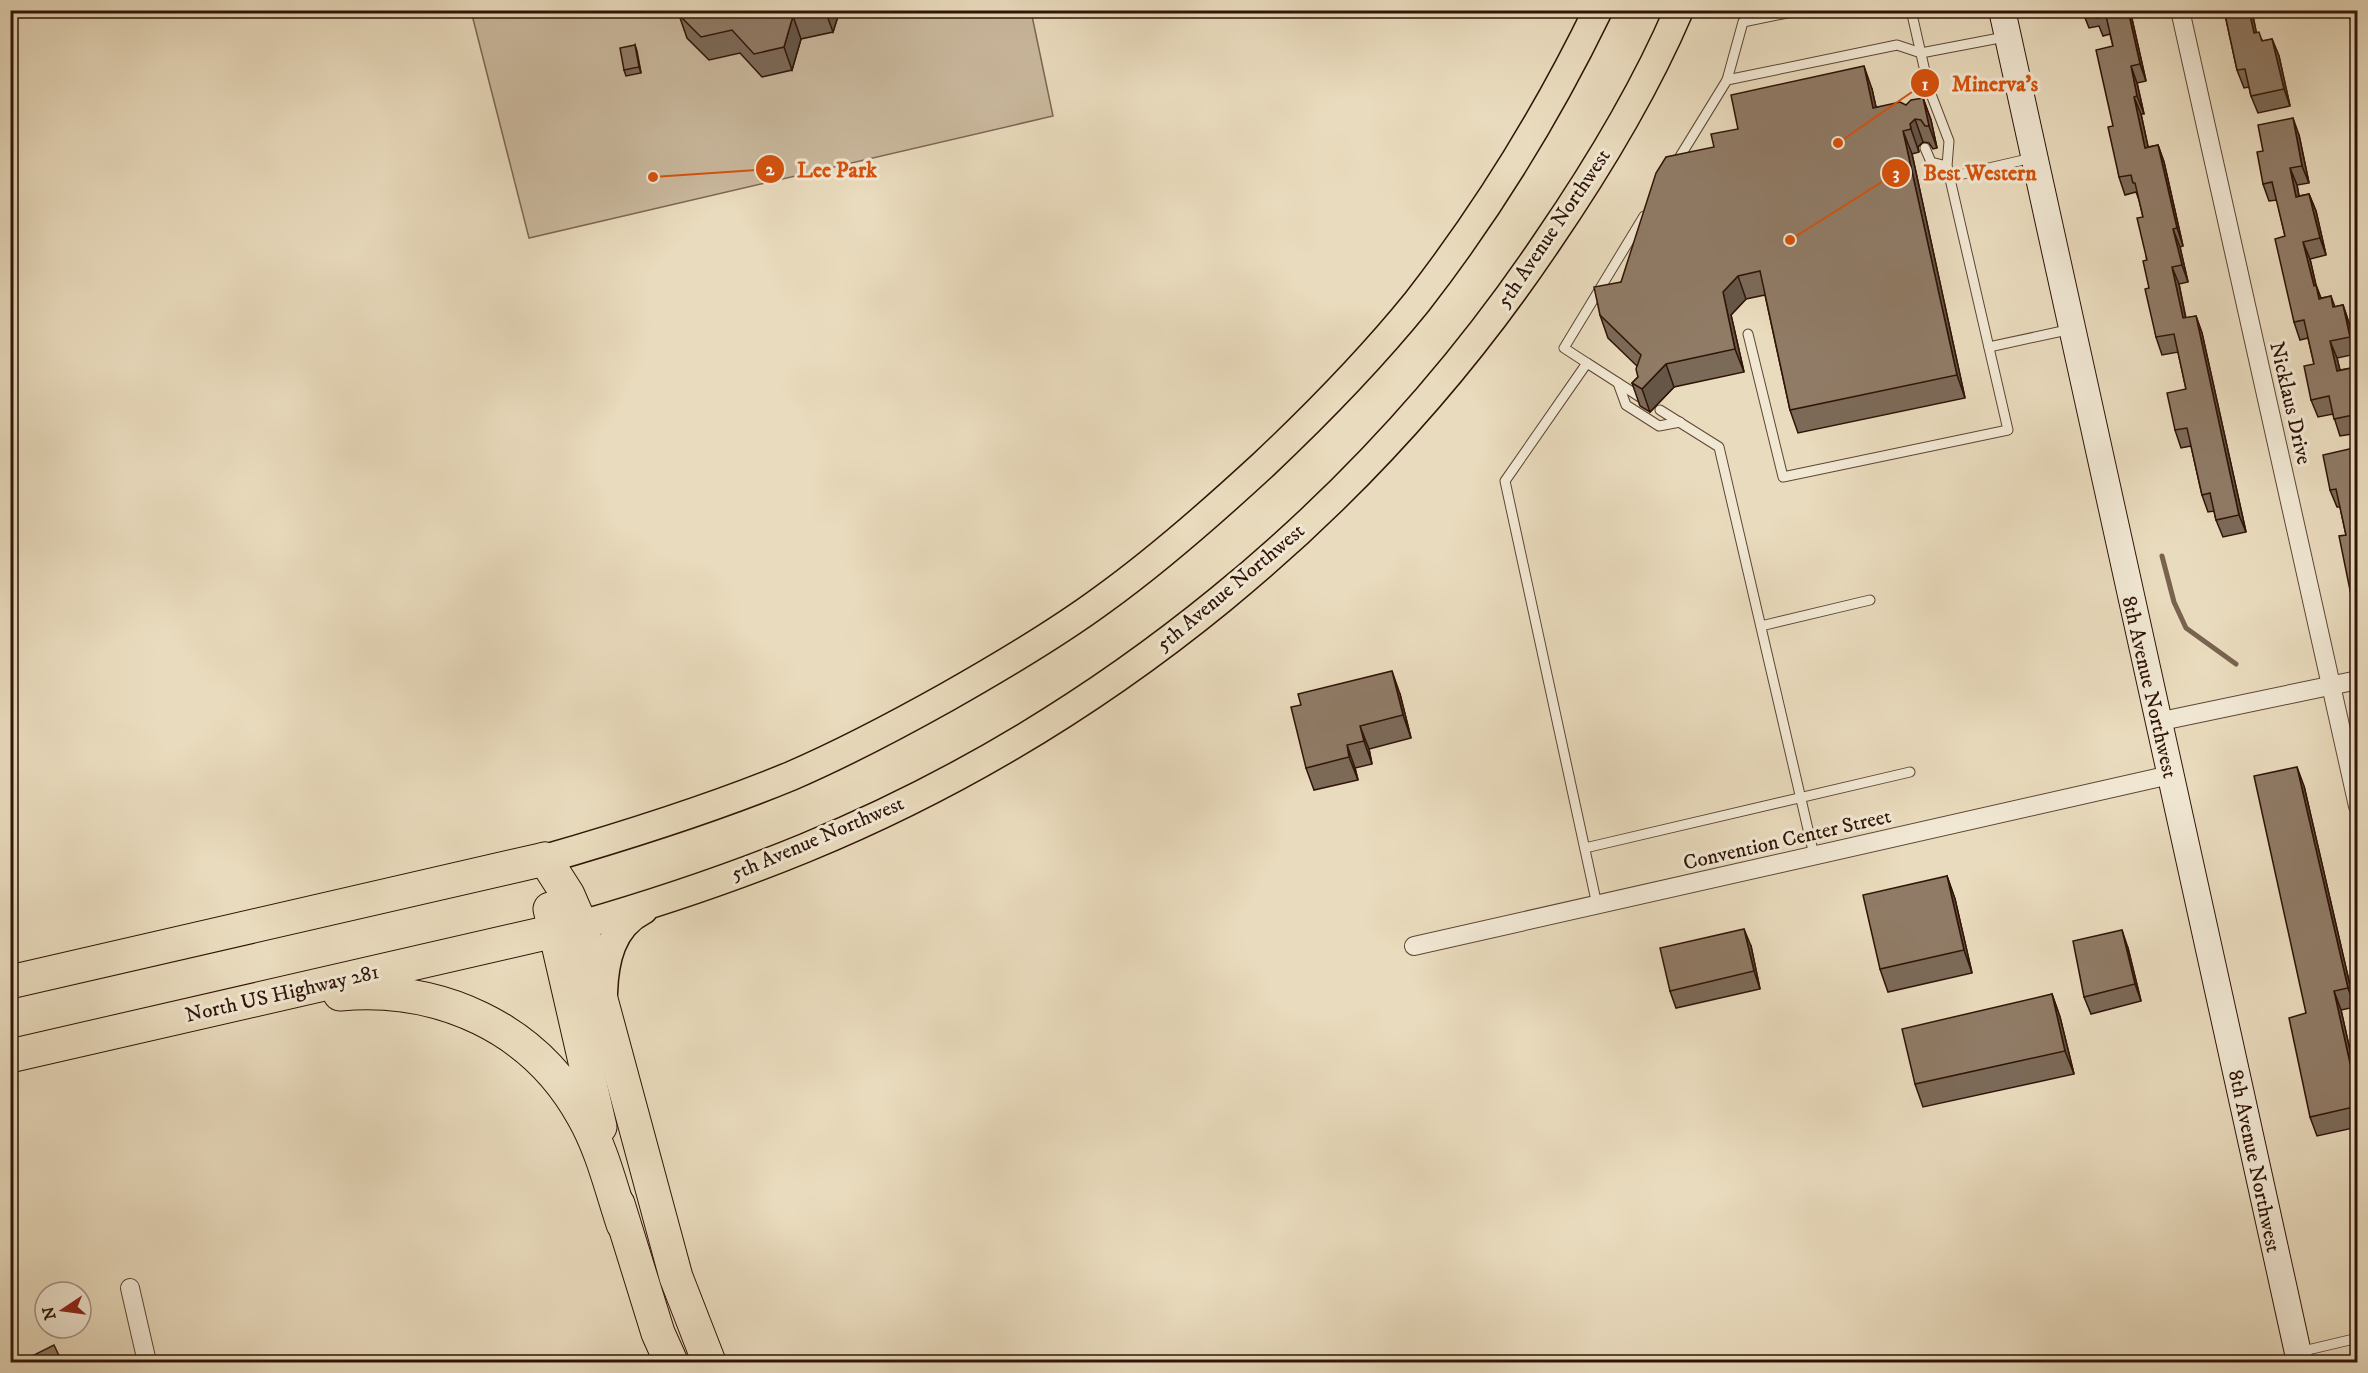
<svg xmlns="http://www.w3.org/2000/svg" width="2368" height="1373" font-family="'IM FELL DW Pica',serif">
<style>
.green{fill:#cab99e;stroke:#7d6652;stroke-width:1.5}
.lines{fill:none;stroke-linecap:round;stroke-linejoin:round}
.stream{stroke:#79634f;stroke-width:5}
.lane-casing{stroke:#5e4634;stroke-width:11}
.street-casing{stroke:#5e4634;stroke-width:20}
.secondary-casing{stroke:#301407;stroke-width:28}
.primary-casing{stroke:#301407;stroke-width:31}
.highway-casing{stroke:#301407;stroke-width:35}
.lane{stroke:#f1e8d4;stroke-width:9}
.street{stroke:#f1e8d4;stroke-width:18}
.secondary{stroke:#f1e8d4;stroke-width:26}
.primary{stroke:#e9dbbd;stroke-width:28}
.highway{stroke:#e9dbbd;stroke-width:33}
.wall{fill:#7c6a58;stroke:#301407;stroke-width:1.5}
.shaded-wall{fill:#655647;stroke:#301407;stroke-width:1.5}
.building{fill:#907b66;stroke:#301407;stroke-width:1.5}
.labels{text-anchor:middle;stroke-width:6;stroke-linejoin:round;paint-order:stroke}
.street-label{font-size:21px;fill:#301407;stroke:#f1e8d4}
.leader{fill:none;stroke:#d6520c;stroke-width:2}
.callout-dot{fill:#d6520c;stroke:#f1e8d4;stroke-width:2}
.mark-label{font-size:18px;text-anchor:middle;font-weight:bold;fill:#fff}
.callout-label{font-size:22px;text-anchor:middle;font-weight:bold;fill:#d6520c;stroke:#f1e8d4;stroke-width:6;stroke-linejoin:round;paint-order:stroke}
</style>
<rect width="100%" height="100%" fill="#e9dbbd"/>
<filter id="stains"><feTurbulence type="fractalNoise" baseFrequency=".00333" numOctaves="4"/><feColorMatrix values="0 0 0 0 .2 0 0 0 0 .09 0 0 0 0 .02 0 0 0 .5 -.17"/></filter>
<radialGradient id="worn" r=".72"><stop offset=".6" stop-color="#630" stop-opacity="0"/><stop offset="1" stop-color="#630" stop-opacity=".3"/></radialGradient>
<path class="green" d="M471 11H1031L1053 116 529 238Z"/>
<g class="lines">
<path class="stream" d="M2162 556 2174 602 2186 628 2236 664"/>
<defs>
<g id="lane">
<path d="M1727 80 1743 22 1802 10"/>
<path d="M1925 148 1931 162 1947 166"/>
<path d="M1676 163 1727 80 1897 45 1921 53 2005 37"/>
<path d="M1950 177 2032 158"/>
<path d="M1748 334 1783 477 2008 430 1947 166 1949 141 1929 89 1911 10"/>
<path d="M1989 347 2072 329"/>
<path d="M1587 363 1564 348 1644 216"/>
<path d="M1618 383 1626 405 1659 426 1680 422"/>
<path d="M1660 410 1719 447 1814 855"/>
<path d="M1761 626 1870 600"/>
<path d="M1585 848 1910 772"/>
<path d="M1597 905 1505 481 1587 363 1640 397"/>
<path d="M2299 1352 2358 1338"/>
</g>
<g id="street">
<path d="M2180 10 2358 806"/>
<path d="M2157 722 2358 680"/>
<path d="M1414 946 2170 775"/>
<path d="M130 1288 147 1362"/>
</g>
<path id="secondary" d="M2002 10 2300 1362"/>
<g id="primary">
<path d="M545 859C628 835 711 809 791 776 844 753 897 725 947 697 1000 667 1053 636 1102 600 1159 559 1211 513 1263 465 1317 414 1370 360 1417 302 1487 212 1548 113 1598 10"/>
<path d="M581 925C657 903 732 878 805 848 1104 725 1367 510 1547 242 1597 169 1644 92 1679 10"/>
<path d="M603 993C604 961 611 926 643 910"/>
</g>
<g id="highway">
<path d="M545 859 568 895 581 925 676 1277 709 1362"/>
<path d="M550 909 600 1127"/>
<path d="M10 982 545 859"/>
<path d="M340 994C439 985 534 1027 583 1116 602 1149 611 1188 623 1224"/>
<path d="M10 1056 581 925"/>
<path d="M618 1204 658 1333 671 1362"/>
</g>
</defs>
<use href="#lane" class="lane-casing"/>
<use href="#street" class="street-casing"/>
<use href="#secondary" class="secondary-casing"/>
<use href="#primary" class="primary-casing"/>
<use href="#highway" class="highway-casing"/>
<use href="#lane" class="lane"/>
<use href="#street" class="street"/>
<use href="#secondary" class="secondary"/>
<use href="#primary" class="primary"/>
<use href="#highway" class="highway"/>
</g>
<g class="wall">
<path d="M680 10H840L833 32 801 39 792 70 762 77 740 53 709 60 687 38 679 15Z"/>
<path d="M2082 10H2130L2146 81 2137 83 2144 114H2141L2148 147 2158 145 2164 162 2183 246 2180 247 2188 282 2179 284 2186 318 2196 316 2202 333 2246 532 2223 537 2216 520 2214 511 2208 512 2202 495 2191 446 2181 448 2175 430 2186 389 2178 352 2162 355 2156 337 2149 288 2143 217 2139 200 2136 192 2125 195 2119 177 2113 126V46L2110 34 2103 36 2099 26 2089 28Z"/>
<path d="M2224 10H2265L2266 13 2253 16 2256 32 2263 41 2272 39 2279 56 2290 106 2258 113 2251 96 2249 87 2244 88 2237 70Z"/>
<path d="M2347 10H2358V20L2351 22Z"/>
<path d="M635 45 641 73 626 76 624 70Z"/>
<path d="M1872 89 1876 107 1906 105 1923 98 1931 120 1937 148 1933 149 1929 143 1923 142 1918 147 1919 152 1912 154 1965 398 1798 433 1790 410 1765 295 1746 299 1731 315 1744 372 1674 387 1650 412 1640 406 1632 383 1638 377 1637 366 1608 338 1600 315 1621 282 1714 147 1738 129Z"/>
<path d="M2299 135 2309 183 2297 185 2299 196 2309 194 2316 211 2326 255 2310 259 2316 285 2321 298 2331 296 2335 307 2343 305 2349 323 2356 354 2337 358 2340 370 2356 367 2358 370V433L2340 436 2333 414 2318 417 2311 400 2314 364 2308 338 2300 340 2294 322 2285 236 2277 200 2269 201 2263 184V151Z"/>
<path d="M2358 447V611L2351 595 2346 535 2340 507H2337L2330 490Z"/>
<path d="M1400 694 1411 738 1369 749 1372 764 1355 768 1358 780 1314 790 1306 768Z"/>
<path d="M2304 786 2355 1007 2341 1010 2358 1086V1127L2317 1136 2310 1117 2306 1013Z"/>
<path d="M1947 876 1955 899 1972 973 1888 992 1880 969Z"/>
<path d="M1751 946 1760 989 1676 1008 1670 991Z"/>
<path d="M2128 948 2141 1001 2091 1014 2084 997Z"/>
<path d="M2052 994 2060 1017 2074 1074 1923 1107 1915 1084Z"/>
</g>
<g class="shaded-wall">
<path d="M825 10H840L833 32Z"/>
<path d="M2128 10H2130L2146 81 2140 64Z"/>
<path d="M2249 10H2251L2253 16 2260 50 2254 33Z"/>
<path d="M793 16 801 39 792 70 784 47Z"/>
<path d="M2272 39 2279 56 2290 106 2284 89Z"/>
<path d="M635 45 637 51 641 73 639 67Z"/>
<path d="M1864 66 1872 89 1881 131 1873 108Z"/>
<path d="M2131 66 2137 83 2144 114 2137 96Z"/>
<path d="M2134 97 2141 114 2152 165 2145 148Z"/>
<path d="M1923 98 1931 120 1937 148 1929 126Z"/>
<path d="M2293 118 2299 135 2309 183 2302 166Z"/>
<path d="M1915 119 1923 142 1918 147 1919 152 1911 129 1910 124Z"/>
<path d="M1903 131 1912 154 1965 398 1957 375Z"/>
<path d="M2158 145 2164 162 2183 246 2177 228Z"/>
<path d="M2290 168 2297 185 2302 214 2296 197Z"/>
<path d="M2309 194 2316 211 2326 255 2320 238Z"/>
<path d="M2173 229 2180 247 2188 282 2182 265Z"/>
<path d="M2303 242 2310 259 2318 295 2316 285 2322 302 2325 316 2314 286Z"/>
<path d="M2172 267 2179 284 2189 336 2183 318Z"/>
<path d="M1738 276 1746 299 1731 315 1744 372 1735 349 1723 292Z"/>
<path d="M2343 305 2349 323 2356 354 2350 337Z"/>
<path d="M2196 316 2202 333 2246 532 2239 515Z"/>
<path d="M2330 341 2337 358 2344 388 2337 371Z"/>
<path d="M1666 364 1674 387 1650 412 1642 389Z"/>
<path d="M1392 671 1400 694 1411 738 1403 715Z"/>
<path d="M1360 726 1369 749 1372 764 1364 741Z"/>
<path d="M1347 745 1355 768 1358 780 1349 757Z"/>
<path d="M2297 767 2304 786 2355 1007 2348 988Z"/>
<path d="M1947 876 1955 899 1972 973 1964 950Z"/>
<path d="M1744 929 1751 946 1760 989 1754 971Z"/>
<path d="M2122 930 2128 948 2141 1001 2135 984Z"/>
<path d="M2334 991 2341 1010 2358 1086V1099Z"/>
<path d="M2052 994 2060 1017 2074 1074 2065 1051Z"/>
</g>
<g class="building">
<path d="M680 10H818L793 16 784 47 754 54 732 30 701 37 679 15Z"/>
<path d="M2095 10H2128L2140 64 2131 66 2137 96 2134 97 2145 148 2158 145 2177 228 2173 229 2182 265 2172 267 2183 318 2196 316 2239 515 2216 520 2210 493 2202 495 2187 428 2175 430 2167 393 2186 389 2174 334 2156 337 2145 289 2149 288 2143 261 2147 260 2137 218 2143 217 2135 183H2133L2131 175 2119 177 2108 127 2113 126 2096 50 2113 46 2106 16 2096 18Z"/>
<path d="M2224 10H2249L2254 33 2259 32 2262 41 2272 39 2284 89 2251 96 2245 69 2237 70Z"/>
<path d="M2358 40V55L2355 41Z"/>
<path d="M635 45 639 67 624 70 620 48Z"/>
<path d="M1864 66 1873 108 1900 102 1906 105 1911 100 1923 98 1929 126H1925L1921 120 1915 119 1910 124 1911 129 1903 131 1957 375 1790 410 1760 271 1738 276 1723 292 1735 349 1666 364 1642 389 1632 383 1638 377 1636 369 1641 355 1600 315 1594 287 1621 282 1656 173 1666 157 1714 147 1711 134 1738 129 1731 95Z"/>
<path d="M2293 118 2302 166 2290 168 2296 197 2309 194 2320 238 2303 242 2314 286 2316 285 2319 299 2331 296 2333 307 2343 305 2350 337 2330 341 2337 371 2356 367 2358 373V414L2334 419 2329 396 2311 400 2304 366 2314 364 2304 320 2294 322 2275 239 2285 236 2272 182 2263 184 2257 152 2263 151 2258 125Z"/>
<path d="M2358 447V593L2351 595 2339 536 2346 535 2336 489 2330 490 2323 455Z"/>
<path d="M1392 671 1403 715 1360 726 1364 741 1347 745 1349 757 1306 768 1291 707 1301 705 1298 694Z"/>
<path d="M2297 767 2348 988 2334 991 2358 1099V1106L2310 1117 2289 1018 2306 1013 2254 776Z"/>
<path d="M1947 876 1964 950 1880 969 1863 895Z"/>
<path d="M1744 929 1754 971 1670 991 1660 948Z"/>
<path d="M2122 930 2135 984 2084 997 2073 941Z"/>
<path d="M2052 994 2065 1051 1915 1084 1902 1029Z"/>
<path d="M54 1345 62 1362H33L30 1357Z"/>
</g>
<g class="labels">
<g class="street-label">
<text transform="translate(1553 228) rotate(-56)" y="7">5th Avenue Northwest</text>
<text transform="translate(2291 403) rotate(77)" y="7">Nicklaus Drive</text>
<text transform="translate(1230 587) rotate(-40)" y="7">5th Avenue Northwest</text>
<text transform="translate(2150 687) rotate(77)" y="7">8th Avenue Northwest</text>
<text transform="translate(817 838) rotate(-23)" y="7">5th Avenue Northwest</text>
<text transform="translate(1787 839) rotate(-13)" y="7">Convention Center Street</text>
<text transform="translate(282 993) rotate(-13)" y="7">North US Highway 281</text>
<text transform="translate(2255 1161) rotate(78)" y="7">8th Avenue Northwest</text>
</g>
</g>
<path class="leader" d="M1838 143L1925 83M653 177L770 169M1790 240L1896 173"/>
<g class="callout-dot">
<circle cx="1838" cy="143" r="6"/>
<circle cx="653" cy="177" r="6"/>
<circle cx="1790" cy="240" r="6"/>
<circle cx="1925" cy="83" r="15"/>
<circle cx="770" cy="169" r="15"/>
<circle cx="1896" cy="173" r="15"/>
</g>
<g class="mark-label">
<text x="1925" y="90">1</text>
<text x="770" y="175">2</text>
<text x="1896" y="179">3</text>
</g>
<g class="callout-label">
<text x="1995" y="91">Minerva's</text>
<text x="837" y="177">Lee Park</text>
<text x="1980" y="180">Best Western</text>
</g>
<rect width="2368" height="1373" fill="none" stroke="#e9dbbd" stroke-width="36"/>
<rect x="12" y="12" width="2344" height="1349" fill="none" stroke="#301407" stroke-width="3"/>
<rect x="18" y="18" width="2332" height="1337" fill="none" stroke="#301407" stroke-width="1.5"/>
<g transform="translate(63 1310) rotate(257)"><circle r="28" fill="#f1e8d4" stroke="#a49382" stroke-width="1.5"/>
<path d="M0-4.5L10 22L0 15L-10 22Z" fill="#8f2418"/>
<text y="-9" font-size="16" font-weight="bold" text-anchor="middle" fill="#301407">N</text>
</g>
<rect width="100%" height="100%" filter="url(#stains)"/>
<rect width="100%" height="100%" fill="url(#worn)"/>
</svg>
